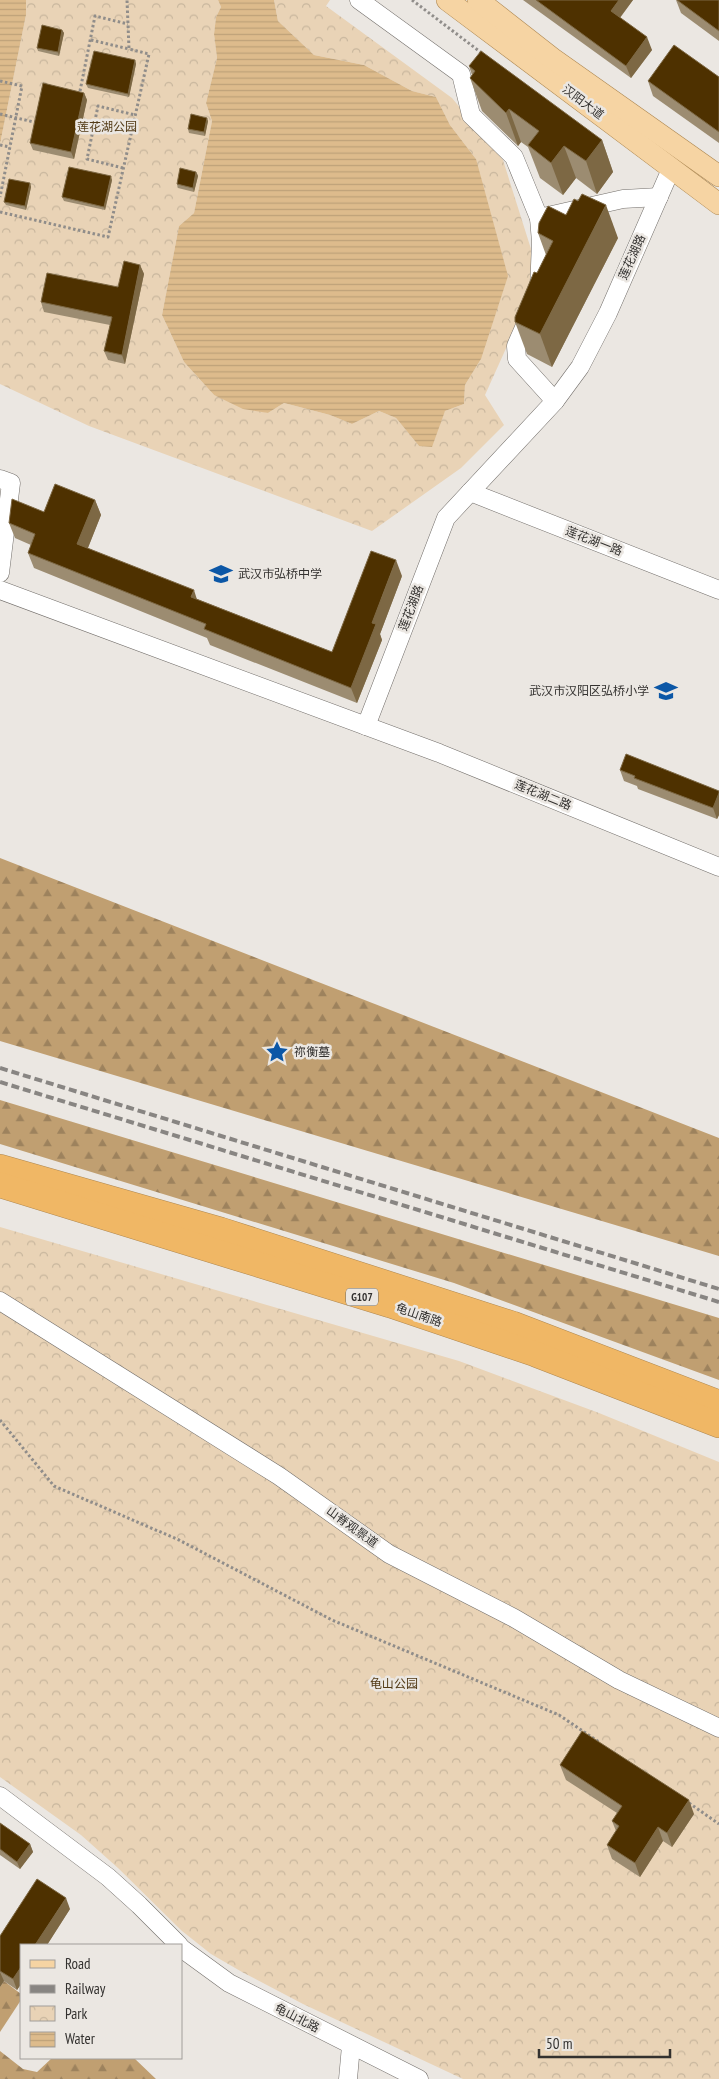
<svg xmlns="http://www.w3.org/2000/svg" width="719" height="2079" font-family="'PT Sans Narrow','Noto Sans SC',sans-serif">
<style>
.forest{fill:url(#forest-firs)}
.park{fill:url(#park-crowns)}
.water{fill:url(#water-rules)}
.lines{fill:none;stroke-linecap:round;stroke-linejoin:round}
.minor-casing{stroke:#736f6b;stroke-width:19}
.major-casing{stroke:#ae8852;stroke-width:22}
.highway-casing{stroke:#ae8852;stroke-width:26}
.path{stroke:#908d8a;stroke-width:3;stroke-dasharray:2.5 2.5;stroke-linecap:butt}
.minor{stroke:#fff;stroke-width:18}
.major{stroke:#f6d4a3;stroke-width:21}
.highway{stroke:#f0b765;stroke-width:25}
.rail{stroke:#888582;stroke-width:4;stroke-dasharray:8 4;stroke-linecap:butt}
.wall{fill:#9c8c71}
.shaded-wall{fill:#7d6844}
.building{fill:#4e3100;stroke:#7d6844}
.labels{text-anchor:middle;stroke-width:5;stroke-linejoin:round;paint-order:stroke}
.shield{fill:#ebe7e2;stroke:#6a6865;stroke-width:1}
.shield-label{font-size:11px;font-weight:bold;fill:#33312f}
.street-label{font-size:12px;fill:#33312f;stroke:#ebe7e2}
.park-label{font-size:12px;fill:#523a15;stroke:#ebe7e2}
.poi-label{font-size:12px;fill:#33312f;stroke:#ebe7e2;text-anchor:start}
</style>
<defs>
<pattern id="forest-firs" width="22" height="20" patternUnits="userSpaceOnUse" patternTransform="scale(1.25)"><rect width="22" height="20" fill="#c09f71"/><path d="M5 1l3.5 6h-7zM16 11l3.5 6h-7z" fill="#9d825d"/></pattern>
<pattern id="park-crowns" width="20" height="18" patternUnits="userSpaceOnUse" patternTransform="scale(1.25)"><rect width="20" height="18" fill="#e9d3b6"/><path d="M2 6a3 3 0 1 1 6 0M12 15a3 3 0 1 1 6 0" fill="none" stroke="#c8b69d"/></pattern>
<pattern id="water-rules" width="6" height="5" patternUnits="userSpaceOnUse" patternTransform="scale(1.25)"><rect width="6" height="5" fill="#ddbb8c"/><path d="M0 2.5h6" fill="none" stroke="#bea179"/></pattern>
</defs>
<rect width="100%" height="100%" fill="#ebe7e2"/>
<g class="forest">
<path d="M0 858 719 1138V1256L0 1041Z"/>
<path d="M0 1100 719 1318V1380L454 1283 0 1144Z"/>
<path d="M4 1981 21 1994V2000L0 2032V1987Z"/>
<path d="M0 2051 23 2069 37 2072 52 2058H134L156 2079H0Z"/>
</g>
<g class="park">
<path d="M26 0H218L221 7 216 17 214 34 217 58 206 103 212 121 194 213 179 226 162 315 184 362 214 395 268 413 284 403 330 415 352 424 379 411 396 418 419 446 445 411 464 404 465 385 481 359 476 159 450 125 436 97 412 91 364 65 314 55 278 21 274 0H330L326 6 452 98 503 160 531 249V293L485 395 504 425 461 468 372 531 89 426 0 384V144L26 15Z"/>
<path d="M0 1227 459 1361 599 1413 719 1462V2079H463L303 2004 242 1972 211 1954 182 1931 118 1868 81 1835 0 1777Z"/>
</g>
<g class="water">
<path d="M0 0H26V15L0 144Z"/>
<path d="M218 0H274L278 21 314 55 364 65 412 91 436 97 450 125 476 159 508 276 481 359 465 385 464 404 445 411 432 447 419 446 396 418 379 411 352 424 330 415 284 403 268 413 243 409 214 395 184 362 162 315 179 226 194 213 212 121 206 103 217 58 214 34 216 17 221 7Z"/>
</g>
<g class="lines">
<defs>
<g id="minor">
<path d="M359 0 461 74 471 115 514 157 539 218 623 199 659 197"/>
<path d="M539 290 541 242 539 218"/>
<path d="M530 314 516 346 517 359 555 401"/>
<path d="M0 479 11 483 0 573"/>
<path d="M470 492 719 590"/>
<path d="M0 590 439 753 719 867"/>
<path d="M366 726 446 518 555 401 580 367 608 313 671 169"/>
<path d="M0 1301 279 1476 389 1554 514 1618 619 1680 719 1728"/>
<path d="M0 1796 108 1877 139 1905 179 1945"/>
<path d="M181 1948 229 1983 419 2079"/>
<path d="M348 2079 351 2046"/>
</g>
<g id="major">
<path d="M447 0 719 204"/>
<path d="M478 0 552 58 719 176"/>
</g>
<g id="highway">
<path d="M0 1167 221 1230 513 1324 719 1403"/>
<path d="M0 1185 390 1305 535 1354 719 1425"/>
</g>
</defs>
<use href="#minor" class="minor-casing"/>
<use href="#major" class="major-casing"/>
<use href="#highway" class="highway-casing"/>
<g class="path">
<path d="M412 0 483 54"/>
<path d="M91 40 129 49"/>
<path d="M0 81 22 86 0 197"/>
<path d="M79 96 95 16 128 24"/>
<path d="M0 114 38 123"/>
<path d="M77 129 92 132"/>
<path d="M0 145 10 147"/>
<path d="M123 168 87 159 98 106 135 115"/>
<path d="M0 212 108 237 149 54 129 49 127 0"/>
<path d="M0 1420 54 1486 179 1540 332 1620 559 1715 599 1742"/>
<path d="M689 1803 719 1824"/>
</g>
<use href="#minor" class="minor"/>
<use href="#major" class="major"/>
<use href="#highway" class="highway"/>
<g class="rail">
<path d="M0 1068 719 1289"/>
<path d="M0 1082 719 1302"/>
</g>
</g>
<g class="wall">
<path d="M523 0H633L620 18 652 50 631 78Z"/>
<path d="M676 0H719V41L681 13Z"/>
<path d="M62 30 64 33 59 56 38 51 37 48Z"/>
<path d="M135 60 136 64 129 97 88 88 86 84Z"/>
<path d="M469 66 602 140 613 172 597 194 576 178 563 195 540 178 528 147 521 142 518 146 482 111 470 78 472 75Z"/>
<path d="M719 77V143L653 96 648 81Z"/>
<path d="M84 93 87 100 74 159 33 150 30 143Z"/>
<path d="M208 121 205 136 189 133 188 129Z"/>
<path d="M196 172 198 176 194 192 178 188 177 184Z"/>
<path d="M112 180 105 210 64 201 62 197Z"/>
<path d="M30 183 31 187 26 210 6 205 4 202Z"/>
<path d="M566 215 618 238 552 367 527 354 515 322 537 273 546 255 538 233Z"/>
<path d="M140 265 144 274 125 364 108 360 104 351 110 325 44 312 41 302 118 287Z"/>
<path d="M95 500 101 515 88 548 197 599 332 652 402 576 380 634 382 640 357 703 210 645 207 638 34 568 28 553 31 545 15 538 9 523 44 512Z"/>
<path d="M620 770 719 791V815L717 819 638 789 637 786 624 781Z"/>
<path d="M560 1765 694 1814 672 1847 663 1841 640 1877 612 1859 607 1845 616 1831 612 1821 617 1813 566 1780Z"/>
<path d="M0 1823 30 1844 33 1852 20 1869 0 1855Z"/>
<path d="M70 1909 47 1945H21V1984L17 1990 4 1981 0 1987V1936Z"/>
</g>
<g class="shaded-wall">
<path d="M619 0H633L615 24 611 11Z"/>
<path d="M62 30 64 33 59 56 58 52Z"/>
<path d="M647 37 652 50 631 78 626 66Z"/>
<path d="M135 60 136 64 129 97 128 94Z"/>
<path d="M84 93 87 100 74 159 71 152Z"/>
<path d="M509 109 521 142 518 146 506 113Z"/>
<path d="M207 118 208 121 205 136 204 132Z"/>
<path d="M602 140 613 172 597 194 586 161Z"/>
<path d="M564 146 576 178 563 195 551 163Z"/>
<path d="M196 172 198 176 194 192 193 188Z"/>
<path d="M111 176 112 180 105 210 104 207Z"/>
<path d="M30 183 31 187 26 210 25 206Z"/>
<path d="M606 205 618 238 552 367 540 334Z"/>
<path d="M140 265 144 274 125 364 122 355Z"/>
<path d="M95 500 101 515 83 560 77 544Z"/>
<path d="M396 560 402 576 380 634 382 640 357 703 351 688 372 623Z"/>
<path d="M194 590 199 606 191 597Z"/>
<path d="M719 793V815L717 819 713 808Z"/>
<path d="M689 1800 694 1814 672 1847 667 1833Z"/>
<path d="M658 1827 663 1841 640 1877 635 1863Z"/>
<path d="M30 1844 33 1852 20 1869 17 1862Z"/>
<path d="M66 1898 70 1909 47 1945H35Z"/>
<path d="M21 1967V1984L17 1990 13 1979Z"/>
<path d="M0 1972 4 1981 0 1987Z"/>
</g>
<g class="building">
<path d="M536 0H619L611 11 647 37 626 66Z"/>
<path d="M677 0H719V31Z"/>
<path d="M42 25 62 30 58 52 37 48Z"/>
<path d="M674 45 719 77V132L648 81Z"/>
<path d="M94 51 135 60 128 94 86 84Z"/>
<path d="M481 51 602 140 586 161 564 146 551 163 528 145 539 131 509 109 506 113 470 78 475 71 469 66Z"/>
<path d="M43 83 84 93 71 152 30 143Z"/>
<path d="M191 114 207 118 204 132 188 129Z"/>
<path d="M69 167 111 176 104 207 62 197Z"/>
<path d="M180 168 196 172 193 188 177 184Z"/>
<path d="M9 179 30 183 25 206 4 202Z"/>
<path d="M582 194 606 205 540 334 515 322V317L534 272 537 273 553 241 538 233 539 223 548 206 566 215 574 199 578 201Z"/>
<path d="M124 261 140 265 122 355 104 351 112 317 41 302 47 273 118 287Z"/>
<path d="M55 484 95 500 77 544 194 590 191 597 332 652 371 551 396 560 372 623 376 624 351 688 204 629 206 624 28 553 35 534 9 523 12 499 44 512Z"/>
<path d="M626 754 719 791V793L713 808 634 778 635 776 620 770Z"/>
<path d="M582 1731 689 1800 667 1833 658 1827 635 1863 607 1845 619 1826 612 1821 622 1806 560 1765Z"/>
<path d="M0 1823 30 1844 17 1862 0 1849Z"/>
<path d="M37 1879 66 1898 35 1945H21V1967L13 1979 0 1971V1936Z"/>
</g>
<defs>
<symbol id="school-bare" viewBox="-9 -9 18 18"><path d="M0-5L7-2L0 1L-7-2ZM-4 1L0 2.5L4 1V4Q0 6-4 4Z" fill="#0c57a6" stroke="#ebe7e2" stroke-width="2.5" paint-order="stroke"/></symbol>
<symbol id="sight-bare" viewBox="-9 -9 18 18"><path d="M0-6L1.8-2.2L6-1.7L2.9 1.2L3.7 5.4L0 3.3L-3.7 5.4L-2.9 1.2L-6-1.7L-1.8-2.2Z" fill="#0c57a6" stroke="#ebe7e2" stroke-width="2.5" paint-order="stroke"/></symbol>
</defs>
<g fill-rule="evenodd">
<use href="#school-bare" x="205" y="558" width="32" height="32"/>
<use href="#school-bare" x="650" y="675" width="32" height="32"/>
<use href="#sight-bare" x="261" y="1036" width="32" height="32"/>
</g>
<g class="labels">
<rect class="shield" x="346" y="1288.5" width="32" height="17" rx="4"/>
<g class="shield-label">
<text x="362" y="1301">G107</text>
</g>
<g class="street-label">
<text transform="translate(583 102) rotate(37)" y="4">汉阳大道</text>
<text transform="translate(632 257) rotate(-66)" y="4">莲花湖路</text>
<text transform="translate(594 541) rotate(21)" y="4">莲花湖一路</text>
<text transform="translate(411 608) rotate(-69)" y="4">莲花湖路</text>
<text transform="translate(543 795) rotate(22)" y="4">莲花湖二路</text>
<text transform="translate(419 1315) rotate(19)" y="4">龟山南路</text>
<text transform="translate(352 1527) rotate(36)" y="4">山脊观景道</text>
<text transform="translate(297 2018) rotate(27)" y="4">龟山北路</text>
</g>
<g class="park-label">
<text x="107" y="131">莲花湖公园</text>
<text x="394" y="1688">龟山公园</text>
</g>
<g class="poi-label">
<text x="238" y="578">武汉市弘桥中学</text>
<text x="649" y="695" text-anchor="end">武汉市汉阳区弘桥小学</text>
<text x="294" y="1056">祢衡墓</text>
</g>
</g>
<rect x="20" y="1944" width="162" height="115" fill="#ebe7e2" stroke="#a19e9a"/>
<rect x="30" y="1960" width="25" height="8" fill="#f6d4a3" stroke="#a19e9a"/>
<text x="65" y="1969" font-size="15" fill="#33312f">Road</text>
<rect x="30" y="1985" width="25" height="8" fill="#888582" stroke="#a19e9a"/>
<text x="65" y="1994" font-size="15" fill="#33312f">Railway</text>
<rect x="30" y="2006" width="25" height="15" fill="url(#park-crowns)" stroke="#a19e9a"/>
<text x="65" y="2019" font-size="15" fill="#33312f">Park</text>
<rect x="30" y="2032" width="25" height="15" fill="url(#water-rules)" stroke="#a19e9a"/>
<text x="65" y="2044" font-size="15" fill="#33312f">Water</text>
<path d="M539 2049v8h131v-8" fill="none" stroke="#33312f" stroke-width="2.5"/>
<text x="546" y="2049" font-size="15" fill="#33312f" stroke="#ebe7e2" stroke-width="4" paint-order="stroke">50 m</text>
</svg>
